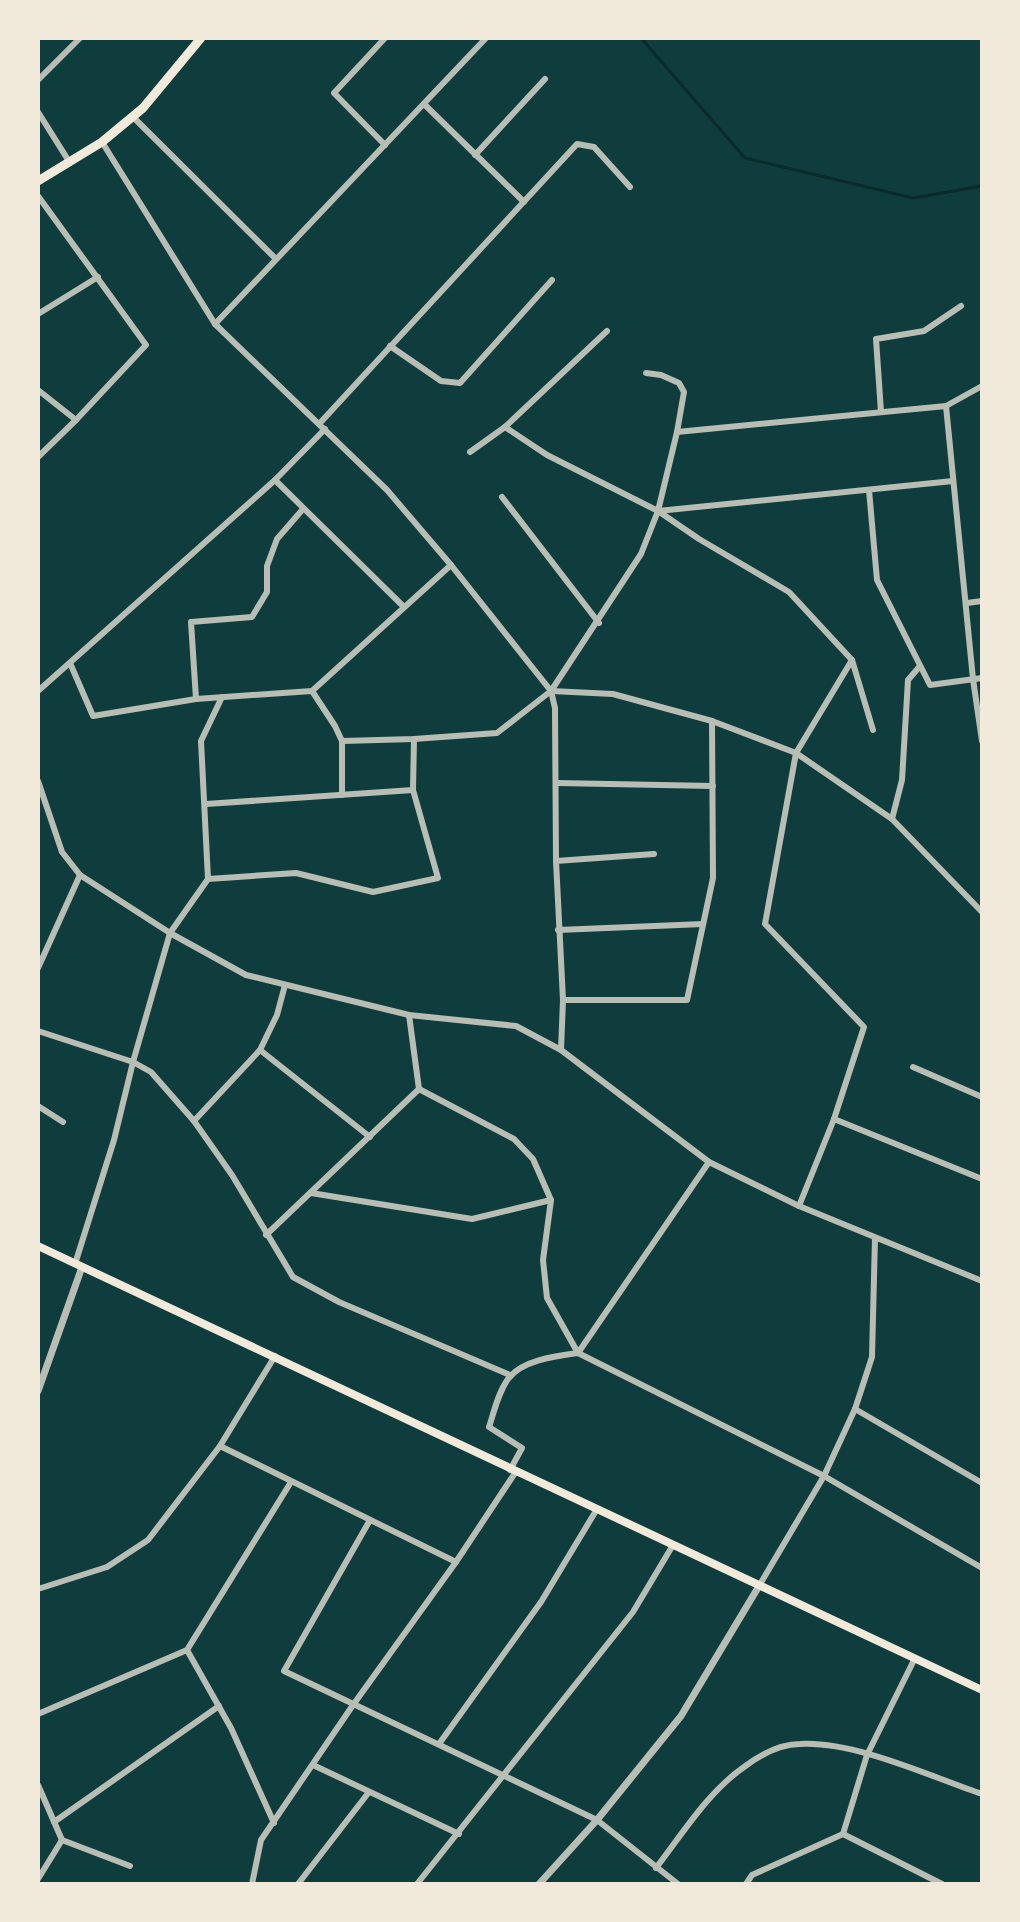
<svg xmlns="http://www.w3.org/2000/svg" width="1020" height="1922" font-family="Figtree,sans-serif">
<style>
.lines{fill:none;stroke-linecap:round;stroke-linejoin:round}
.stream{stroke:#0a2a2b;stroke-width:3}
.minor{stroke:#b8beb3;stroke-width:6}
.tertiary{stroke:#b8beb3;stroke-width:7}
.secondary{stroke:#f1e9da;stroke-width:8}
.primary{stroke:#f1e9da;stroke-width:9}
</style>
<rect width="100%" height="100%" fill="#0f3d3e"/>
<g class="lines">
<path class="stream" d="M641 38 745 158 913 198 982 186"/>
<g class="minor">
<path d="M38 80 80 38"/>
<path d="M424 104 524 202"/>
<path d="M38 112 70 163"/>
<path d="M132 116 276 259"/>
<path d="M102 142 215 324 387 490 451 565 551 691"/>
<path d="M385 145 334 93 385 38"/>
<path d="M475 155 545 79"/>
<path d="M38 196 146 345 76 420"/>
<path d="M38 314 98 277"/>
<path d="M215 324 486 38"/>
<path d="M390 346 441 381 460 383 552 280"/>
<path d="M38 390 76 420 38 457"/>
<path d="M946 406 973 679 982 741"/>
<path d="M881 412 876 339 924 331 961 306"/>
<path d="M320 423 577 144 594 147 630 187"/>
<path d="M505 427 547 455 658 511 699 539 789 592 852 660 873 730"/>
<path d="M677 432 946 406 982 386"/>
<path d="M470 452 505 427 607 331"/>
<path d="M275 480 404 607"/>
<path d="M869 490 877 580 930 685 982 678"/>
<path d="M502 497 599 623"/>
<path d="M658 511 953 481"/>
<path d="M967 603 982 601"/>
<path d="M70 663 93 716 196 699 312 691 451 565"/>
<path d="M38 691 275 480 325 429"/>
<path d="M312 691 335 726 342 741V795"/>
<path d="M196 699 191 622 252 617 267 592V566L277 539 303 509"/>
<path d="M342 741 414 739 497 733 551 691 613 694 712 721 796 753 892 819 982 912"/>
<path d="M38 781 62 852 80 875 170 933 246 975 409 1015 516 1026 561 1050 709 1162 799 1206 982 1281"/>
<path d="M557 783 713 786"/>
<path d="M206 804 413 790"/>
<path d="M892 819 902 780 908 680 920 666"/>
<path d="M556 861 654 854"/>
<path d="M208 879 296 873 373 892 438 878 413 790 414 739"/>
<path d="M558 930 703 924"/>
<path d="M38 968 80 875"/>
<path d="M563 1000H687L713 878 712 721"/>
<path d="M38 1031 133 1062 151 1072 194 1121 232 1175 293 1277 339 1302 510 1375"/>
<path d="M260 1050 370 1137"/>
<path d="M561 1050 563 1000 556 861 555 708 551 691 641 554 658 511 677 432 684 392 679 383 661 375 646 373"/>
<path d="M913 1067 982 1097"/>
<path d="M419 1089 514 1139 533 1159 551 1200 543 1260 547 1298 578 1353 709 1162"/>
<path d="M38 1106 63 1122"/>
<path d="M834 1119 982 1179"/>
<path d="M194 1121 260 1050 277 1015 285 985"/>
<path d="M311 1193 472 1219 551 1200"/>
<path d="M799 1206 834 1119 864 1027 765 924 796 753 852 660"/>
<path d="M266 1235 419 1089 409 1015"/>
<path d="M75 1264 114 1140 133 1062 170 933 208 879 201 741 222 697"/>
<path d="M855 1409 982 1483"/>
<path d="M220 1446 456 1562"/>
<path d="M510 1470 522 1448 489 1427C494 1412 498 1393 508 1379 522 1360 556 1356 578 1353L824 1476 982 1568"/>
<path d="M370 1520 284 1671 597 1820 678 1884"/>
<path d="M759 1586 824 1476 855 1409 872 1357 875 1238"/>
<path d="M38 1589 107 1567 148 1540 220 1446 275 1356"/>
<path d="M187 1650 231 1728 274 1823"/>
<path d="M38 1714 187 1650 291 1482"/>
<path d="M439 1744 541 1602 597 1509"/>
<path d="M313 1765 459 1834"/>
<path d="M38 1785 62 1840 130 1866"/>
<path d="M54 1822 219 1706"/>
<path d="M843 1834 867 1755 914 1660"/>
<path d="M656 1868C683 1833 708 1792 744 1767 760 1755 781 1744 800 1744 855 1741 929 1776 982 1794"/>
<path d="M38 1879 62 1840"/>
<path d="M252 1884 261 1840 353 1705 456 1562 515 1473"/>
<path d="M298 1884 369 1792"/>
<path d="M417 1884 633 1612 673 1545"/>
<path d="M746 1884 752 1875 843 1834 942 1884"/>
</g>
<g class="tertiary">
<path d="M38 1391 82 1267"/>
<path d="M539 1884 597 1820 681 1716 759 1586"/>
</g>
<path class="secondary" d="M38 1246 982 1690"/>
<path class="primary" d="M38 181 102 142 143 108 201 38"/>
</g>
<rect width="1020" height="1922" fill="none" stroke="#f1e9da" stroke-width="80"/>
</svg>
